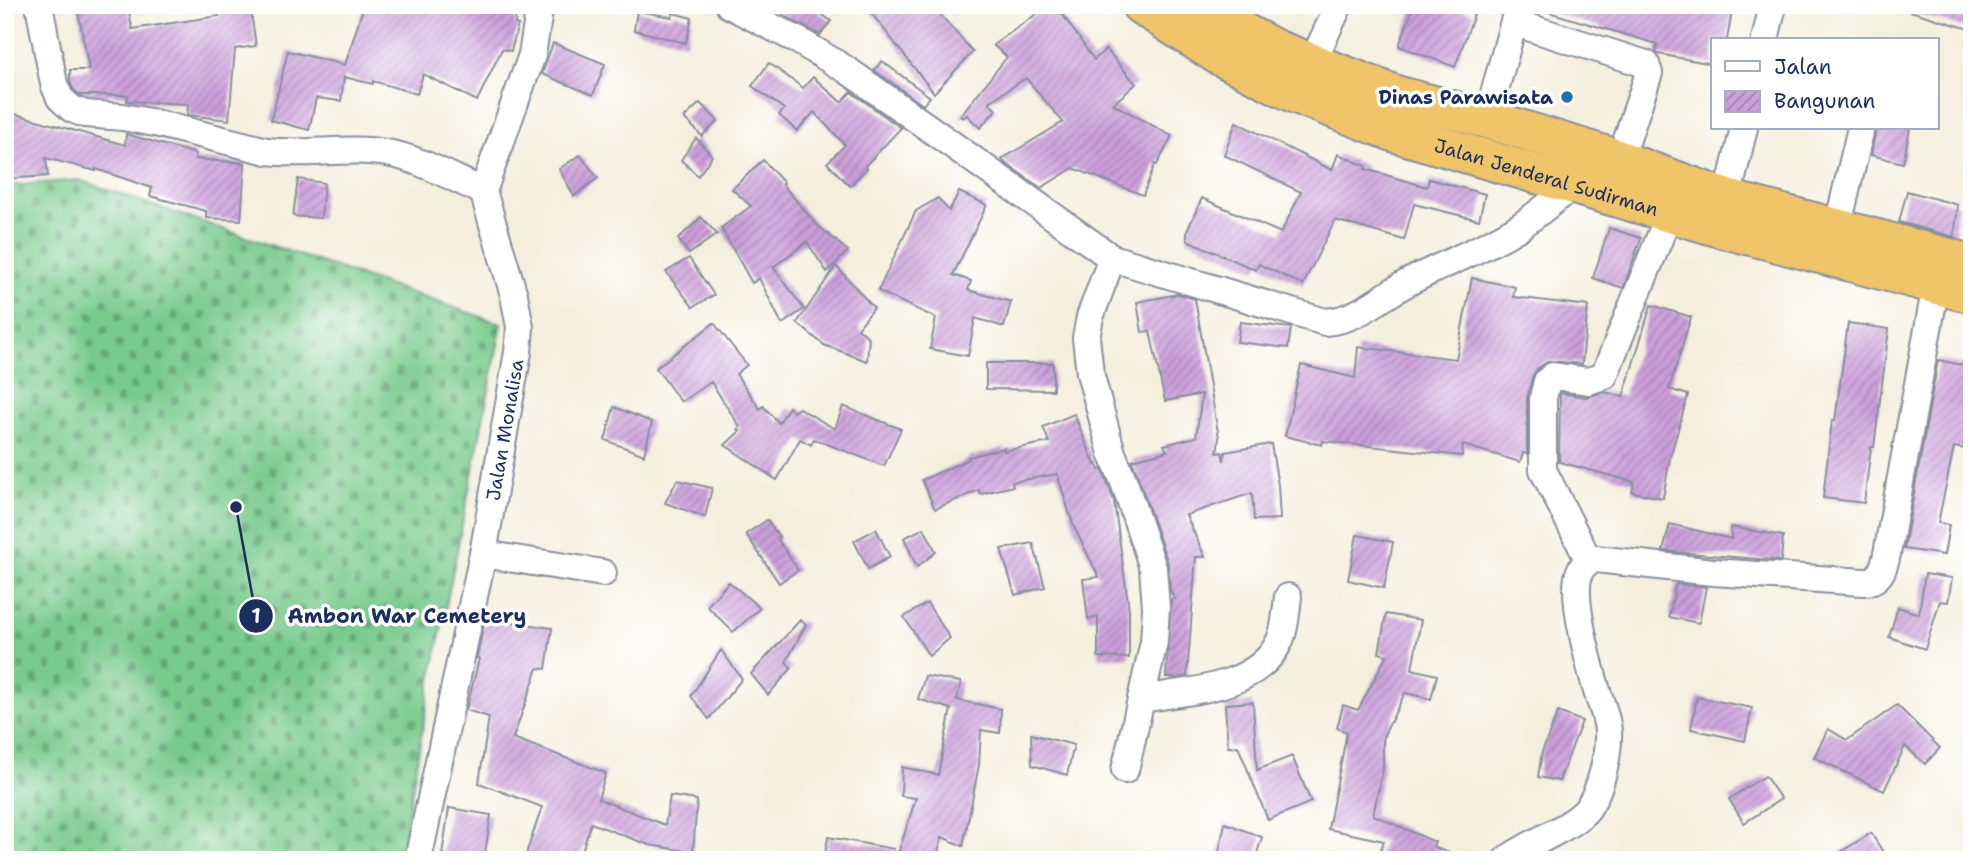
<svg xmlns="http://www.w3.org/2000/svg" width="1977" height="865" font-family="'Shantell Sans',sans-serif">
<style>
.cemetery{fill:url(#cemetery-stones);stroke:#4a7d76;stroke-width:2}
.building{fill:url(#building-hatch)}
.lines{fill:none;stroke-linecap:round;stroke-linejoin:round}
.minor-casing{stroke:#888f9e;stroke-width:30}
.highway-casing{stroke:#888f9e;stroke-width:42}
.minor{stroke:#fff;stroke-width:26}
.highway{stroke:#f0c469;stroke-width:38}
.poi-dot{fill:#1f6fb2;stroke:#fff;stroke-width:2.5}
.labels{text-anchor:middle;stroke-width:7;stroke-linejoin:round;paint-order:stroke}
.poi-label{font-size:19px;font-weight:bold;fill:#1b2f5e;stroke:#fff;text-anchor:end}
.street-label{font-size:19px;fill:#1b2f5e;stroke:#fff}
.leader{fill:none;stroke:#1b2f5e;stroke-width:2.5}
.callout-dot{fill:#1b2f5e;stroke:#fff;stroke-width:2.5}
.mark-label{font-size:21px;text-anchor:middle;font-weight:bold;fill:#fff}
.callout-label{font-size:21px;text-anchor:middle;font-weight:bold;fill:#1b2f5e;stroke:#fff;stroke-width:7;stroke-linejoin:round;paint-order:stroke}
</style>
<defs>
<pattern id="cemetery-stones" width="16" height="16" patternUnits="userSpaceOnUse" patternTransform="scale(1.75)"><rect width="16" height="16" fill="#79cb8d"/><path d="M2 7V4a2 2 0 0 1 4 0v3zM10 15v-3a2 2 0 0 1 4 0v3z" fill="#62a576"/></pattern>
<pattern id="building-hatch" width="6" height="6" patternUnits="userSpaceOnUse" patternTransform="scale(1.75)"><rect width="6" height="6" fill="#cc9fdb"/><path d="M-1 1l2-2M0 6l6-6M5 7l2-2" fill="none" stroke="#a582b5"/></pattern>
</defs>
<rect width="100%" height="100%" fill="#fff"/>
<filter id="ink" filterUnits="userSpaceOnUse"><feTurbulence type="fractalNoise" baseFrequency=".0143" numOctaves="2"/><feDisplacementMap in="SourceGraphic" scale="14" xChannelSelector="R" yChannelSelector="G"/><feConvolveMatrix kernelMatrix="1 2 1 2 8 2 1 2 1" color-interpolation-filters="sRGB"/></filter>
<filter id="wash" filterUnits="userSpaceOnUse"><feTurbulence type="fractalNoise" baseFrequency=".00686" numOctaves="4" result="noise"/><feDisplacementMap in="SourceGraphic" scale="28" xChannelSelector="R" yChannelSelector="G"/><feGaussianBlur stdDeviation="1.57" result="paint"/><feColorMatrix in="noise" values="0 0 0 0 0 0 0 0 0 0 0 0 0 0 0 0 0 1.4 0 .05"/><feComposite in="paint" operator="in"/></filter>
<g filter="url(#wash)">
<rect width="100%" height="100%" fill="#f4efdd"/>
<path class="cemetery" d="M79 180 502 324 429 691 400 860H5V186Z"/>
<g id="blocks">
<g class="building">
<path d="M77 5H128L132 29 219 16 218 5H250L256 46 235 49 229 120 187 115 188 104 127 101 128 95H80L73 89 70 82V70H89Z"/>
<path d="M364 5H516L515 24 518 25 511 51 502 49 477 101 423 74 417 94 373 81V84L344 77 341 101 316 98 309 130 271 120 288 51 345 65Z"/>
<path d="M771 5H809L831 21 820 35 785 16Z"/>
<path d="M865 5H932L973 52 934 93Z"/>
<path d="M1049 5H1056L1094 60 1106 49 1136 84 1113 104 1172 136 1157 165 1155 164 1143 195 1073 168 1041 188 1005 163 1002 159 1063 122 1026 78 989 102 996 110 980 128 967 115 963 118 960 116 1007 57 993 45Z"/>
<path d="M1414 5H1450L1474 14 1455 67 1399 46Z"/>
<path d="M1545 5H1733L1727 40H1713V64L1658 54 1656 52 1657 44 1545 11Z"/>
<path d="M1907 5H1972V30L1907 10Z"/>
<path d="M637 11 672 17 673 13 692 18 686 43 634 30Z"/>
<path d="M553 43 605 64 593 95 542 74Z"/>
<path d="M882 61 930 97 923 105 874 70Z"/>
<path d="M769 63 803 88 813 77 841 102 851 92 901 128 865 166 867 168 850 186 827 163 845 145 814 112 797 131 779 115 784 109 752 86Z"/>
<path d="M700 103 718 121 702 136 684 118Z"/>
<path d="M5 111 125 145 126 134 196 154 195 159 245 163 241 220 206 218V211L150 196 152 188 96 169V171L46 158 48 176 5 179Z"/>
<path d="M1236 122 1332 170 1338 154 1366 166 1365 169 1427 187 1429 179 1485 194 1479 220 1414 204 1404 240 1335 220 1303 285 1259 264 1256 270 1187 240V231L1202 198 1281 233 1301 192 1224 155Z"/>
<path d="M1876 128H1910L1903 163 1871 155Z"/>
<path d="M696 138 712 156 698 176 681 160Z"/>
<path d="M580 155 598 178 574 196 559 169Z"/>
<path d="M763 160 784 183 782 184 816 224 848 251 827 272 807 242 773 267 804 309 782 324 759 278 752 283 721 228 751 206 732 189Z"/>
<path d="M298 179 324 183 321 218 293 216Z"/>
<path d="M1907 191 1958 205 1954 237 1899 222Z"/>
<path d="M959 192 987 205 953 275 971 281 968 290 1011 302 1004 327 975 318 968 356 930 349 936 318 878 291 916 211 938 198 949 211Z"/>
<path d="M701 217 717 234 689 254 678 239Z"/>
<path d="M1609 228 1641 238 1623 288 1593 278Z"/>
<path d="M689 258 714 295 693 307 666 272Z"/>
<path d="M836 266 874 308 858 328 869 338 867 361 824 345 797 323Z"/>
<path d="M1472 278 1515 287 1513 297 1588 306 1582 364 1549 361 1537 369 1532 377 1527 398V454L1523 453 1520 462 1463 445 1462 456 1323 441 1322 445 1285 436 1301 365 1355 378 1358 347 1456 359Z"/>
<path d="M1178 294 1195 299 1219 438 1217 453 1222 452 1224 461 1225 452 1271 444 1278 485 1280 519 1254 520 1252 493 1186 515 1205 557H1196L1187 676 1177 678 1166 677 1171 600 1175 599 1170 590 1168 563 1132 460 1167 451 1164 445 1196 437 1202 394 1165 401 1150 331 1142 332 1137 302Z"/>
<path d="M1651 305 1691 317 1669 389 1688 395 1670 457 1663 498 1632 492 1634 482 1559 462 1560 393 1586 397 1605 392 1623 397Z"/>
<path d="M1240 322 1291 328 1288 348 1237 342Z"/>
<path d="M714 323 747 365 736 374 760 409 763 406 779 423 789 407 793 412 799 408 835 429 843 406 901 429 884 466 814 439 811 445 800 439 777 480 725 445 740 431 738 429 740 427 711 382 681 402 656 368Z"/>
<path d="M1848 323 1889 329 1874 447H1871L1864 503 1823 498 1832 421H1835Z"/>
<path d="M1938 360 1972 367V450L1954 447 1938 523 1949 525 1944 555 1904 549Z"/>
<path d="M986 363H1053V390L986 389Z"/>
<path d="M614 407 652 422 644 455 605 440Z"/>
<path d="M1074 414 1095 465 1097 464 1099 470 1102 469 1114 501 1129 609V658L1098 657V617L1088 619 1083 579 1099 577 1074 527 1057 474 1012 482 1013 486 980 494 979 490 935 509 922 480 969 459 968 457 1004 448V451L1049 442 1043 427Z"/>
<path d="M677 480 712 488 705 517 665 503Z"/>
<path d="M767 520 780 538 778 540 798 570 779 583 746 534Z"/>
<path d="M1670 524 1731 539V527L1783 536 1781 561 1663 551Z"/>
<path d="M924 528 936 552 917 567 904 538Z"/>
<path d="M876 529 890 557 868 569 854 541Z"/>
<path d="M1357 535 1393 542 1384 588 1348 580Z"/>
<path d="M1033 543 1045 587 1015 595 1001 549Z"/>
<path d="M1925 574 1952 578 1948 602 1940 601 1925 649 1889 637 1898 607 1919 614Z"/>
<path d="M729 582 760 608 733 632 707 606Z"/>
<path d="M1676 584 1706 587 1699 623 1669 617Z"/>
<path d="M927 603 950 638 929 656 904 617Z"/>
<path d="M1386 614 1421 620 1412 669 1437 675 1431 699 1405 693 1383 737V769L1373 815 1435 842 1433 847 1461 857 1460 860H1377L1384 841 1328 829 1347 732 1337 728 1343 705 1358 710 1387 655 1379 653Z"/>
<path d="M485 618 552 628 546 669 538 668 513 738 606 773 598 799 665 825 670 796 697 800 693 852 649 845 591 823 579 860H524L542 807 479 783 489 717 466 710 479 659 477 658Z"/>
<path d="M800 620 806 624 786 662 792 668 768 695 751 674Z"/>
<path d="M721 650 742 679 709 719 691 696Z"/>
<path d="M925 676 961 682 957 700 1001 709 1000 733 981 730 979 765 963 846 942 837 936 860H896L916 798 901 796 902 767 938 775 951 709 918 699Z"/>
<path d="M1697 697 1752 708 1745 741 1691 729Z"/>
<path d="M1253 702 1257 770 1292 756 1311 802 1268 820 1238 746 1228 747 1225 704Z"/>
<path d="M1897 705 1940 748 1925 764 1905 746 1884 791 1814 757 1828 729 1847 740Z"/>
<path d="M1558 712 1582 721 1559 781 1538 777 1542 752Z"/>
<path d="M1031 734 1074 745 1067 775 1032 765Z"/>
<path d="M1765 776 1781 799 1744 823 1729 799Z"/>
<path d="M449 808 491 815 484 860 442 855Z"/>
<path d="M1225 823 1262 837 1255 860H1228L1218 856Z"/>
<path d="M1871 833 1888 860H1828Z"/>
<path d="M828 837 894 849 893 860H824Z"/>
</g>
</g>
</g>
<g filter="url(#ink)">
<use href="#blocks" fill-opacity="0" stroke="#888f9e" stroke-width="2"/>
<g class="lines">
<defs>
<g id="minor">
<path d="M39 5 54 84 60 98 72 109 85 114 123 117 155 123 267 151C307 156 348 146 387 153 418 158 454 179 483 191"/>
<path d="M729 5 799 41 847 70 1112 258 1325 322C1356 321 1381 297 1407 283 1444 263 1483 250 1519 227 1541 212 1561 194 1584 178"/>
<path d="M1515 23 1646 64 1649 73 1615 175"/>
<path d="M1765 40 1773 5"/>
<path d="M1312 63 1339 5"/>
<path d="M1487 119 1518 7"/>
<path d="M1727 199 1744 128"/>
<path d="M1837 229 1861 128"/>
<path d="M1112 258 1090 317 1086 338 1090 373 1112 453 1124 482 1153 568 1156 607 1154 642 1125 770"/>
<path d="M483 554 603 573"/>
<path d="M1589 561 1543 470V398L1547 381 1553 376 1588 381 1604 376 1670 212"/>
<path d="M1141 699C1187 691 1259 689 1280 640 1286 627 1286 610 1288 597"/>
<path id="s1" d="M418 860 483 554 518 352 520 327 514 295 483 191 532 55 540 5"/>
<path d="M1506 860C1528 843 1574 827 1588 808 1601 789 1609 755 1608 731 1607 715 1599 700 1595 684 1588 659 1573 602 1578 578 1579 570 1583 566 1589 561L1596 559 1713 572 1863 582C1880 582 1884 568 1887 554L1936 285"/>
</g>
<g id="highway">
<path id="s2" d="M1141 5 1220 56 1296 94 1393 132 1721 228 1972 294"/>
<path d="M1199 5 1224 22 1275 49 1396 95 1487 119 1614 158 1727 199 1972 264"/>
</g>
</defs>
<use href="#minor" class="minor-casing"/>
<use href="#highway" class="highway-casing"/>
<use href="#minor" class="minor"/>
<use href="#highway" class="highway"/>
</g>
</g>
<circle class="poi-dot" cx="1567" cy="97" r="7"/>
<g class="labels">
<g class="poi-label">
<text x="1553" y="104">Dinas Parawisata</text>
</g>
<g class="street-label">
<text dy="7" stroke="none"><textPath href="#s2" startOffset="443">Jalan Jenderal Sudirman</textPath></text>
<text dy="7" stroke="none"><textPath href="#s1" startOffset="439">Jalan Monalisa</textPath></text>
</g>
</g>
<path class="leader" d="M236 507L256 616"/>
<g class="callout-dot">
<circle cx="236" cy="507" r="7"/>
<circle cx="256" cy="616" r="18"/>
</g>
<g class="mark-label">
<text x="256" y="623">1</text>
</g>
<g class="callout-label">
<text x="407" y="623">Ambon War Cemetery</text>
</g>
<rect width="1977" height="865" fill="none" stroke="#fff" stroke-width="28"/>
<rect x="1711" y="38" width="228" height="91" fill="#ffffff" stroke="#a4acbf" stroke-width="2"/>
<rect x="1725" y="61" width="35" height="10" fill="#ffffff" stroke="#a4acbf" stroke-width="2"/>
<text x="1774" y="74" font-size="21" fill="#1b2f5e">Jalan</text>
<rect x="1725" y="91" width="35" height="21" fill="url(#building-hatch)" stroke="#a4acbf" stroke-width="2"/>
<text x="1774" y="108" font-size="21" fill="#1b2f5e">Bangunan</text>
</svg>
